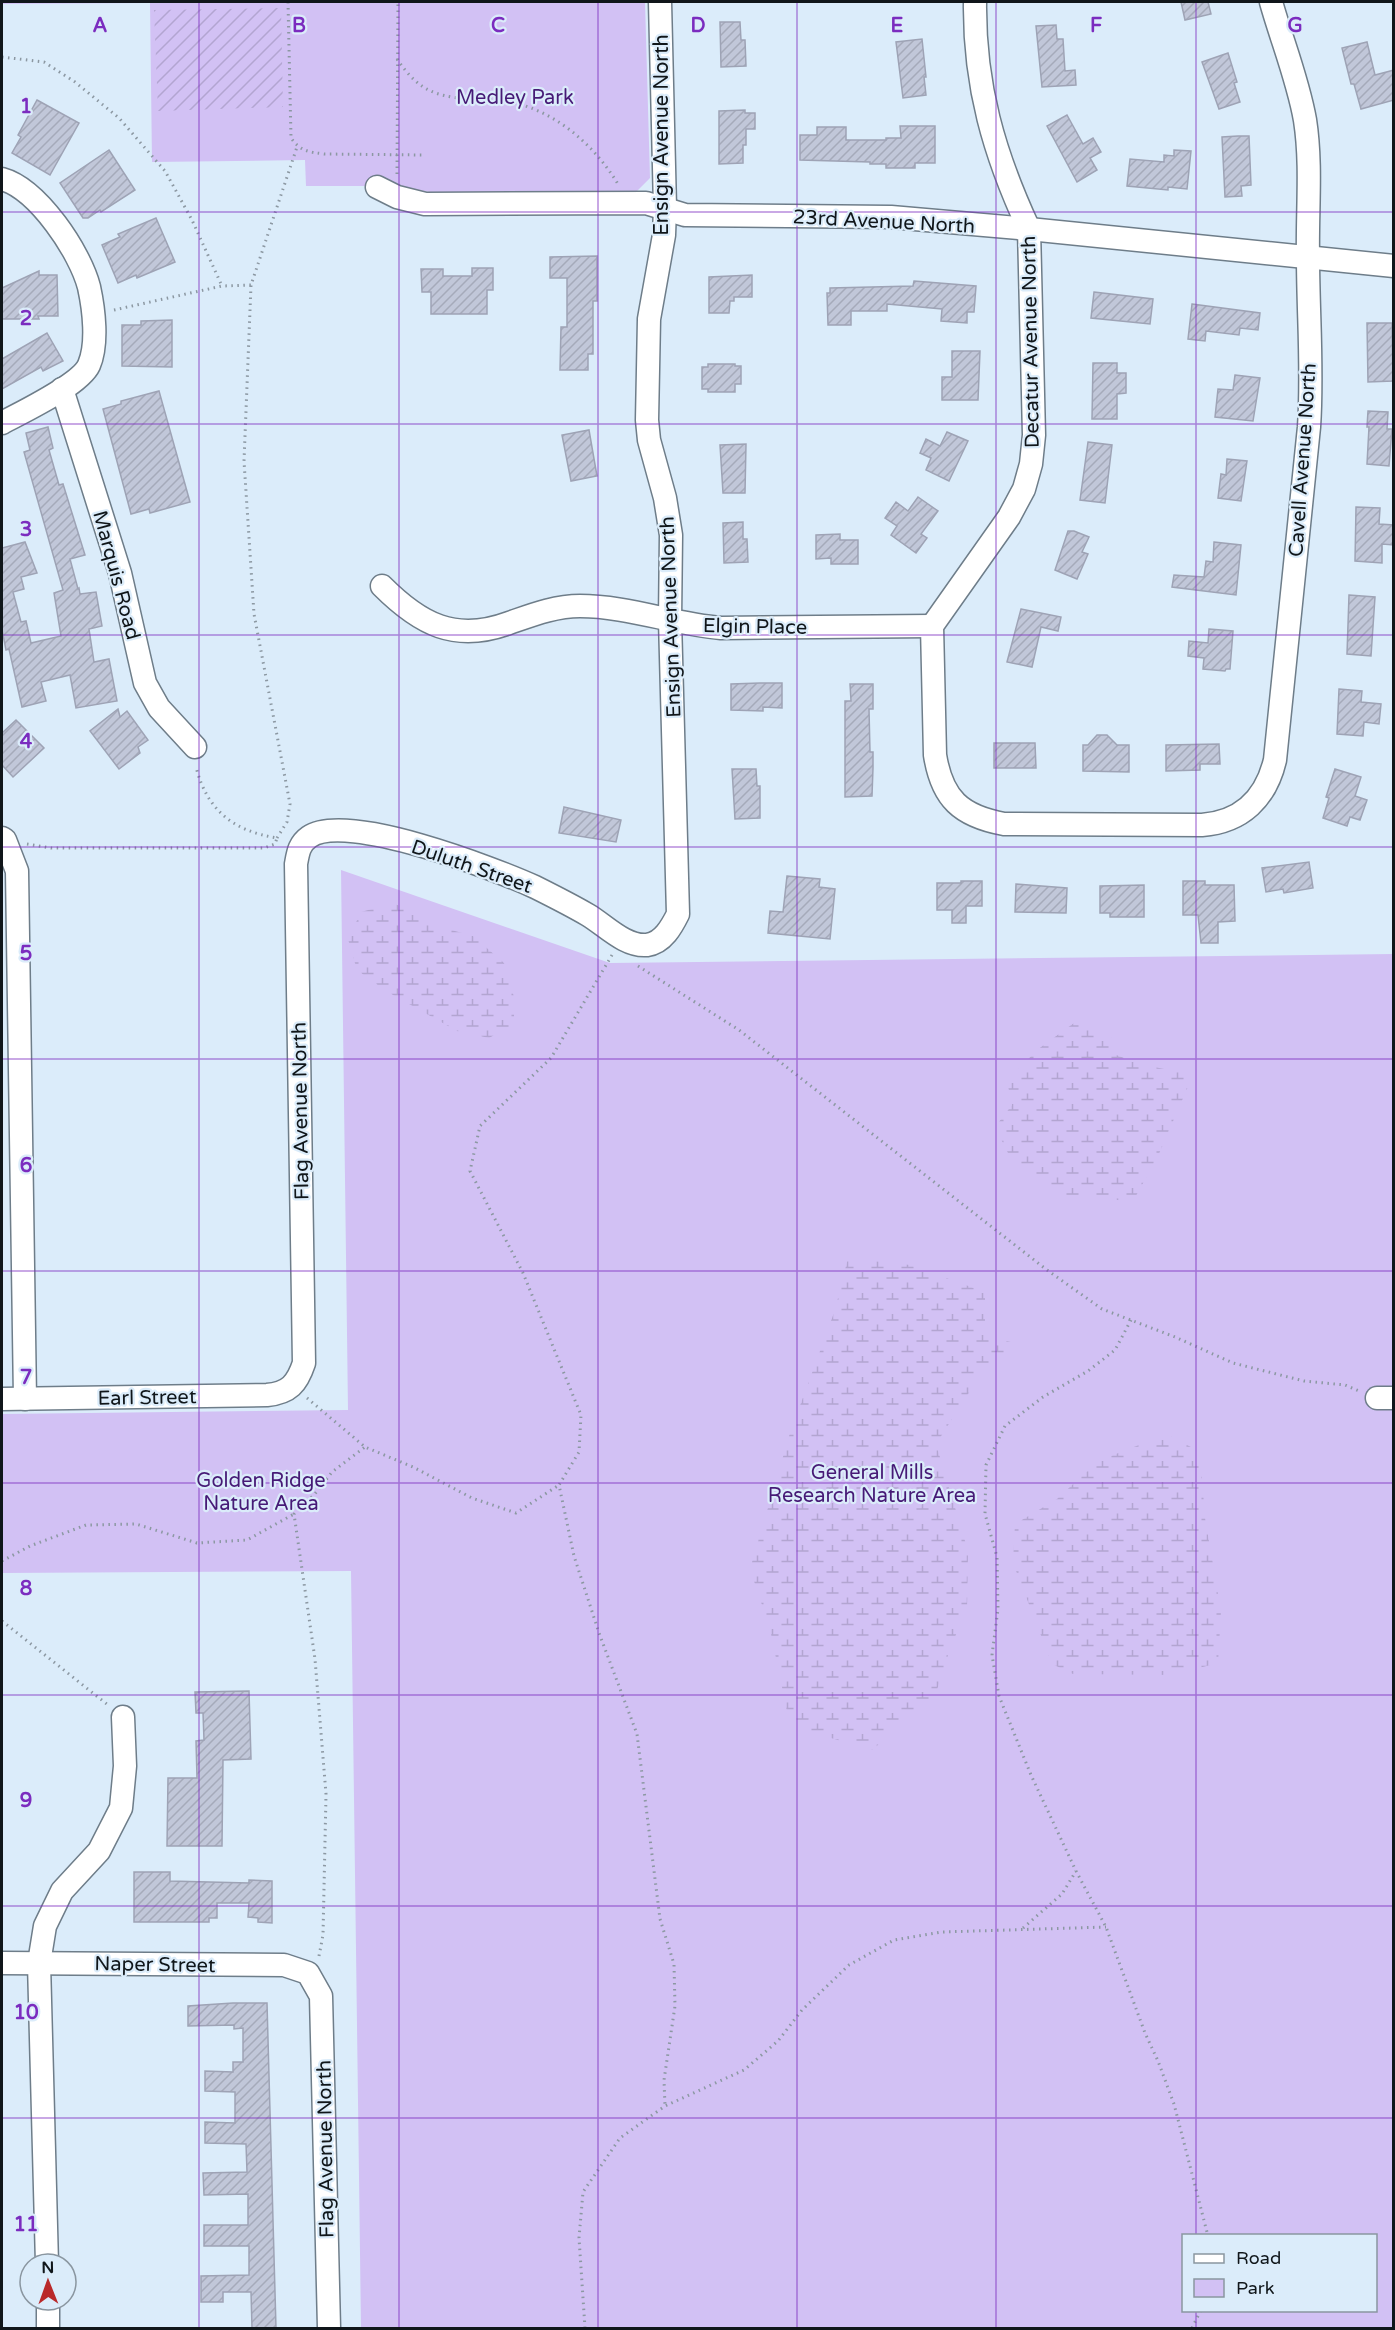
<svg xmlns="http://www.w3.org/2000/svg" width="1395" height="2330" font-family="'Varela Round',sans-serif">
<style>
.green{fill:#d2c1f4;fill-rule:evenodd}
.wetland{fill:url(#wetland-marsh)}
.garden{fill:url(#garden-furrows)}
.building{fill:url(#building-hatch);stroke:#9ea3b5;stroke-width:1.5}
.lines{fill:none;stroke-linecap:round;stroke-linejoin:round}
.minor-casing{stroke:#6e7d89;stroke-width:25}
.path{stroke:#8c98a2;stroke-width:3;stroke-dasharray:1.5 4.5;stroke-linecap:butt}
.minor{stroke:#fff;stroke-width:22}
.grid{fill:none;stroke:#7b2cbf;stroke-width:1.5;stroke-opacity:0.55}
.labels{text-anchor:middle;stroke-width:4.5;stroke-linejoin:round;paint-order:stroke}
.park-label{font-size:20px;fill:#461a76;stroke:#dbecfa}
.street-label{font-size:20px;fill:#10161a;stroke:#dbecfa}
.grid-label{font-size:20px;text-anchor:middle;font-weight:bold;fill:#7b2cbf;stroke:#dbecfa;stroke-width:4.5;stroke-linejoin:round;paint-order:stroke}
</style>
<defs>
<pattern id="wetland-marsh" width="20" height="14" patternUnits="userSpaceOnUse" patternTransform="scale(1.5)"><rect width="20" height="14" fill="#d2c1f4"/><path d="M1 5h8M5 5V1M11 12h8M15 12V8" fill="none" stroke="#b3a5d1"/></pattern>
<pattern id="garden-furrows" width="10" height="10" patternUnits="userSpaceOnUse" patternTransform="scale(1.5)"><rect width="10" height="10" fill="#d2c1f4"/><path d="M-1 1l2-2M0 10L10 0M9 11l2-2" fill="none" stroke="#b3a5d1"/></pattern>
<pattern id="building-hatch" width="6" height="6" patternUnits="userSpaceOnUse" patternTransform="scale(1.5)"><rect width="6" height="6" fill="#c1c7d9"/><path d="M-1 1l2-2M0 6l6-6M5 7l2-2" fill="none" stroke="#a5aaba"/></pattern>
</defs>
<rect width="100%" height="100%" fill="#dbecfa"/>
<g class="green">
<path d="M2 2H645L650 178 636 192 450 195 410 189 378 176 373 186H306L305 160 152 162 150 3 2 4Z"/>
<path d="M341 870 610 963 1393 954V2328H361L351 1571 2 1573V1414L348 1410ZM1184 2236H1376V2310H1184Z"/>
</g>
<g class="wetland">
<path d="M393 903 455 931 473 936 504 963 514 997V1024L489 1038 457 1031 386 991 357 970 348 939 361 912Z"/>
<path d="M1074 1023 1112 1038 1111 1053 1140 1064 1193 1075 1158 1156 1132 1203 1095 1195 1067 1201 1015 1167 995 1127 1012 1105 1007 1081 1037 1050Z"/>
<path d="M848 1258 910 1265 985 1292V1336L1019 1344 977 1380 936 1444 968 1551 967 1609 951 1646 935 1696 872 1750 790 1726 770 1629 750 1569 790 1433 835 1310Z"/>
<path d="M1167 1434 1200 1452 1205 1518 1221 1611 1218 1663 1172 1675 1073 1674 1052 1664 1013 1563 1015 1524 1057 1499 1098 1461Z"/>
</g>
<path class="garden" d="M281 8 283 107 158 111 154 10Z"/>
<g class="building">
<path d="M1181 2H1208L1211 14 1185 20Z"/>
<path d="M720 22H740L741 40H745L746 66 721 67Z"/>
<path d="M1056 25 1057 39H1063L1065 71 1075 70 1076 85 1042 87 1036 26Z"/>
<path d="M922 39 926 77H924L926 95 903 98 896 42Z"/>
<path d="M1367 42 1375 75 1394 70V100L1361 109 1354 84H1351L1342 48Z"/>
<path d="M1228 53 1237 82 1234 83 1240 102 1219 109 1202 62Z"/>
<path d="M37 100 79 123 50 175 12 153 21 137 18 135Z"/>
<path d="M745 110V113H755V129H746V145H743V163L719 164V111Z"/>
<path d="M1067 115 1083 144 1093 138 1101 152 1090 158 1097 170 1077 182 1047 126Z"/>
<path d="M900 126H935V163H915V168H886V164H870V162L800 160V135H817V127H846V140H886V138H901Z"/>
<path d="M1238 136H1249L1251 185 1241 186 1242 196 1225 197 1222 137Z"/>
<path d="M109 150 135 190 101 212 100 210 88 218H83L60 183Z"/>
<path d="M1174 150 1191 151 1187 189 1168 187V190L1127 186 1130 159 1164 162V155L1174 156Z"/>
<path d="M156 218 175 262 137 278 136 275 118 283 102 245 120 237 118 234Z"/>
<path d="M597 256V301H593V354H588V370H560L561 327H567V278H550V257Z"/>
<path d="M472 268H493V290H487V314H431V292H422L421 269H443V276H472Z"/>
<path d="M39 271V275H57L58 316H38L39 319H2V288Z"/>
<path d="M752 275V297H734V301H730L729 313H709V277Z"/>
<path d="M914 281 976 286 974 312H967V323L941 321 942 309 887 304V311H851V325H828L827 293H830V288L913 286Z"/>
<path d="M1094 292 1153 299 1150 324 1091 318Z"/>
<path d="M1192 304 1260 313 1258 330 1240 328 1239 335 1206 331 1205 341 1188 339Z"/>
<path d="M172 320V367L122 366V325H141V321Z"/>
<path d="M1367 323H1392L1393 381 1368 382Z"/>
<path d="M47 333 63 361 43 371 41 367 2 389V359Z"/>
<path d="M952 351H980L978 400H942V377H952Z"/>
<path d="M1093 363H1117V373H1126V393L1117 394V419H1092Z"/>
<path d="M708 364H735V366H741V384H735V392H708V389H702V367H708Z"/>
<path d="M1235 375 1260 378 1253 421 1215 417 1218 389 1233 390Z"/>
<path d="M159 391 190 502 150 513 149 509 131 514 103 409 121 404V401Z"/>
<path d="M1368 411 1388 412 1387 429H1392L1389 466 1367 464 1369 427H1367Z"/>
<path d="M48 427 53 448 49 450 59 485 63 484 85 555 70 559 78 589 79 588 80 594 96 592 102 626 89 629 94 662 109 659 117 701 76 708 70 675 41 682 46 701 22 707 9 649 6 650 2 630V548L25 542 37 573 21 577 24 589 13 592 21 622 26 621 31 643 61 636 54 593 63 590 24 452 30 450 26 433Z"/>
<path d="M589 430 597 476 571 481 562 435Z"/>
<path d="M947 432 968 441 949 481 926 470 931 458 920 453 926 439 940 446Z"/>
<path d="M1088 442 1112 445 1105 503 1080 500Z"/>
<path d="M746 444 745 493H723L720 445Z"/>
<path d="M1227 459 1247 461 1241 501 1218 498 1221 474 1226 475Z"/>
<path d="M918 497 938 511 921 534 927 538 916 553 891 535 897 526 885 518 896 502 908 511Z"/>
<path d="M1356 507 1380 508 1379 524 1394 525V545L1382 544V563L1355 561Z"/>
<path d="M743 522V539H747L748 562 724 563 723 523Z"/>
<path d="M1068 531H1074L1089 537 1082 552 1088 554 1077 579 1055 570Z"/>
<path d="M840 534V540H858V564H831V558L816 559V535Z"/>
<path d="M1214 542 1241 545 1236 595 1172 587 1174 575 1204 577 1206 561 1213 562Z"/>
<path d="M1349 595 1375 597 1371 656 1347 654Z"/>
<path d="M1021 609 1061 617 1058 631 1041 627 1032 667 1007 662Z"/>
<path d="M1209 629 1233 631 1230 669H1226L1225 671 1203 669 1204 658 1188 656 1189 641 1208 643Z"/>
<path d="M760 683H782V708L763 707V711L731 710V684Z"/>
<path d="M850 684H873V709H869L870 752H873V768L872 796 845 797V701H851Z"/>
<path d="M1339 689 1362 691 1361 702 1381 704 1379 724 1364 722 1363 736 1337 734Z"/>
<path d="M118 709 120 717 127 711 148 740 138 747 140 753 119 769 90 731Z"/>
<path d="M16 720 44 748 13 777 2 765V733Z"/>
<path d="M1097 735H1107L1117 745H1129V772L1083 771V745H1088Z"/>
<path d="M994 743H1035L1036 768H994Z"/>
<path d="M1219 744 1220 764H1200V770L1166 771V745Z"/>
<path d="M732 769H756L757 786H760V818L735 819Z"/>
<path d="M1335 769 1361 777 1355 796 1367 800 1360 820 1350 817 1347 826 1323 818 1329 798 1326 797Z"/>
<path d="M564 807 621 820 616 842 559 833Z"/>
<path d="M1309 862 1313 888 1284 893 1283 889 1266 892 1262 868Z"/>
<path d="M787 876 820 879 819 887 835 889 830 939 768 933 770 911 783 912Z"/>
<path d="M961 881H982V906H966V923H952V910H937V883H961Z"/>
<path d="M1183 881H1205V885H1234L1235 921 1218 922V943H1201L1198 915H1183Z"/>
<path d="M1016 884 1067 888 1066 913 1015 912Z"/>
<path d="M1144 885V917H1110V913H1100V886Z"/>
<path d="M249 1691 251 1759 223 1760 222 1846H167L168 1778H197L196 1741 204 1740 203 1713H196L195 1692Z"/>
<path d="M134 1872H170V1881L249 1883V1880L272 1881V1923L258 1922V1918L248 1917 249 1903H217V1918H209V1922H134Z"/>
<path d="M233 2003H267L276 2328H252L251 2292H223V2302H201V2276L249 2275V2246H204V2225H248V2194L204 2195 203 2173 247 2172 246 2144 205 2143V2122L235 2123V2092L205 2091V2071L233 2072V2062H243V2028L234 2029V2025L188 2026V2006Z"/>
</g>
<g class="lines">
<defs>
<g id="minor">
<path d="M975 2C974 85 994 154 1029 229L1034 435 1031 464 1024 489 1009 517 932 626 935 755C942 799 961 816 1004 824L1202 825C1242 822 1266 798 1275 760L1309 427C1313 370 1308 314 1308 257 1307 212 1312 165 1305 120 1298 80 1282 41 1271 2"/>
<path d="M2 179C38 189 80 252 89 287 94 310 98 344 89 365 80 385 22 412 2 423"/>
<path d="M377 187 397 197 425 204 646 203 685 215 891 217 1029 229 1394 266"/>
<path d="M62 389 120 573 145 683 159 708 195 747"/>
<path d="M382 586C420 624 455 643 509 623 532 615 555 606 580 606 627 606 674 624 721 628L932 626"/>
<path d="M2 838 5 840 17 871 25 1399"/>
<path d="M1377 1398H1394"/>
<path d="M2 1399 267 1395C289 1393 297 1384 304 1363L296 864C298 853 299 844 309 837 346 811 495 869 535 887 553 896 571 905 588 915 605 925 625 947 647 945 663 943 672 926 678 914L670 620 671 535 665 498 649 440 647 420 649 319 664 235 665 208 660 2"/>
<path d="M2 1963 284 1965 308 1973 321 1996 329 2328"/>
<path d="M47 2264 39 1963 45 1926 62 1891 99 1851 121 1808 125 1766 123 1717"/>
<path d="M48 2300V2328"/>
</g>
</defs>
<use href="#minor" class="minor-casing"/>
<g class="path">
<path d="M288 2 291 138C300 151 309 152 324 154L425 155"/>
<path d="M2 57 44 62 75 82 119 118 165 171 192 220 222 286"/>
<path d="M397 59C422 96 441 97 483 100 492 100 502 99 511 102 557 112 594 145 618 184"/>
<path d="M397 174 398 2"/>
<path d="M114 310 222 286 251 285"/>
<path d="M277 838 287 822 290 804 254 614 244 461 251 285 297 147"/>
<path d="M27 844 51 848H264L275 844 277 838C233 831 207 810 196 767"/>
<path d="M612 955 551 1058 480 1126 470 1171 523 1273 581 1415 579 1452 559 1485 574 1556 599 1633 637 1734 660 1919 674 1964 675 2006 664 2080 665 2106"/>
<path d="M638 966 739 1030 1047 1270 1102 1309 1175 1337 1233 1363 1304 1381 1345 1385 1359 1391"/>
<path d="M1131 1320 1115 1350 1088 1371 1043 1397 1005 1426 986 1465 985 1514 997 1557 998 1609 992 1655 999 1696 1031 1775 1076 1871 1106 1927 1145 2033 1158 2061 1174 2104 1208 2236"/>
<path d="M307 1398 365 1447 413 1467 472 1498 516 1513 559 1485"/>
<path d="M2 1561 30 1546 86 1525 136 1524 197 1543 247 1540 294 1514"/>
<path d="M2 1621 108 1705"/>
<path d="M1023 1928 1062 1894 1076 1871"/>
<path d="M319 1956 323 1935 326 1794 315 1659 294 1514 314 1495 332 1472 365 1447"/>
<path d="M585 2328 579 2238 583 2192 620 2138 665 2106 744 2070 778 2041 802 2010 849 1965 894 1940 942 1932 1106 1927"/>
<path d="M1192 2328 1201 2310"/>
</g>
<use href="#minor" class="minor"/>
</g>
<path class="grid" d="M199 2V2328M399 2V2328M598 2V2328M797 2V2328M996 2V2328M1196 2V2236M2 212H1394M2 424H1394M2 635H1394M2 847H1394M2 1059H1394M2 1271H1394M2 1483H1394M2 1695H1394M2 1906H1394M2 2118H1394M1196 2310V2328"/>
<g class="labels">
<g class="park-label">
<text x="515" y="104">Medley Park</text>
<text x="872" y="1479">General Mills<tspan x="872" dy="23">Research Nature Area</tspan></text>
<text x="261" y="1487">Golden Ridge<tspan x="261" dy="23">Nature Area</tspan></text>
</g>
<g class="street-label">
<text transform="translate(661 135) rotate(-90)" y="7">Ensign Avenue North</text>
<text transform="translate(884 221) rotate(3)" y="7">23rd Avenue North</text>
<text transform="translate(1030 342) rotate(-91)" y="7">Decatur Avenue North</text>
<text transform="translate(1302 460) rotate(-86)" y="7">Cavell Avenue North</text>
<text transform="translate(117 575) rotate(75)" y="7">Marquis Road</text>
<text transform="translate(670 617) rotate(-92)" y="7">Ensign Avenue North</text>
<text transform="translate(755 626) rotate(1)" y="7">Elgin Place</text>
<text transform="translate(472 866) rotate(19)" y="7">Duluth Street</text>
<text transform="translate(300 1111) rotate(-91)" y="7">Flag Avenue North</text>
<text transform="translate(147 1397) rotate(-1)" y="7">Earl Street</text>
<text transform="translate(155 1964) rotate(1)" y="7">Naper Street</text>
<text transform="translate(325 2149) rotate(-91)" y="7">Flag Avenue North</text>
</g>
</g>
<g class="grid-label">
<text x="100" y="32">A</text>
<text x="299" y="32">B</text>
<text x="498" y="32">C</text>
<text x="698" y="32">D</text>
<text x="897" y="32">E</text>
<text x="1096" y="32">F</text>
<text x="1295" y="32">G</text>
<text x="26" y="113">1</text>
<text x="26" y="325">2</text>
<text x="26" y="536">3</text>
<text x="26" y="748">4</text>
<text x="26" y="960">5</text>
<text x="26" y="1172">6</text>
<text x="26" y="1384">7</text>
<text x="26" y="1595">8</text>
<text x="26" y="1807">9</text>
<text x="26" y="2019">10</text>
<text x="26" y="2231">11</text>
</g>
<rect width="1395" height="2330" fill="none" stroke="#10161a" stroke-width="6"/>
<rect x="1182" y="2234" width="195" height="78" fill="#dbecfa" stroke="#8a96a0" stroke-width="1.5"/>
<rect x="1194" y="2254" width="30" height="9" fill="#ffffff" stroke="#8a96a0" stroke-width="1.5"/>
<text x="1236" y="2264" font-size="18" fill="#10161a">Road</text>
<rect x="1194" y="2279" width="30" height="18" fill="#d2c1f4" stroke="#8a96a0" stroke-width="1.5"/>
<text x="1236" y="2294" font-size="18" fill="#10161a">Park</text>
<g transform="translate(48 2282) rotate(359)"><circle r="28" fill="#dbecfa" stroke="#8a96a0" stroke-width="1.5"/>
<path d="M0-4.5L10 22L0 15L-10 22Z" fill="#b9292a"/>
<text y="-9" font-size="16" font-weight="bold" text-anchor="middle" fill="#10161a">N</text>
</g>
</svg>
